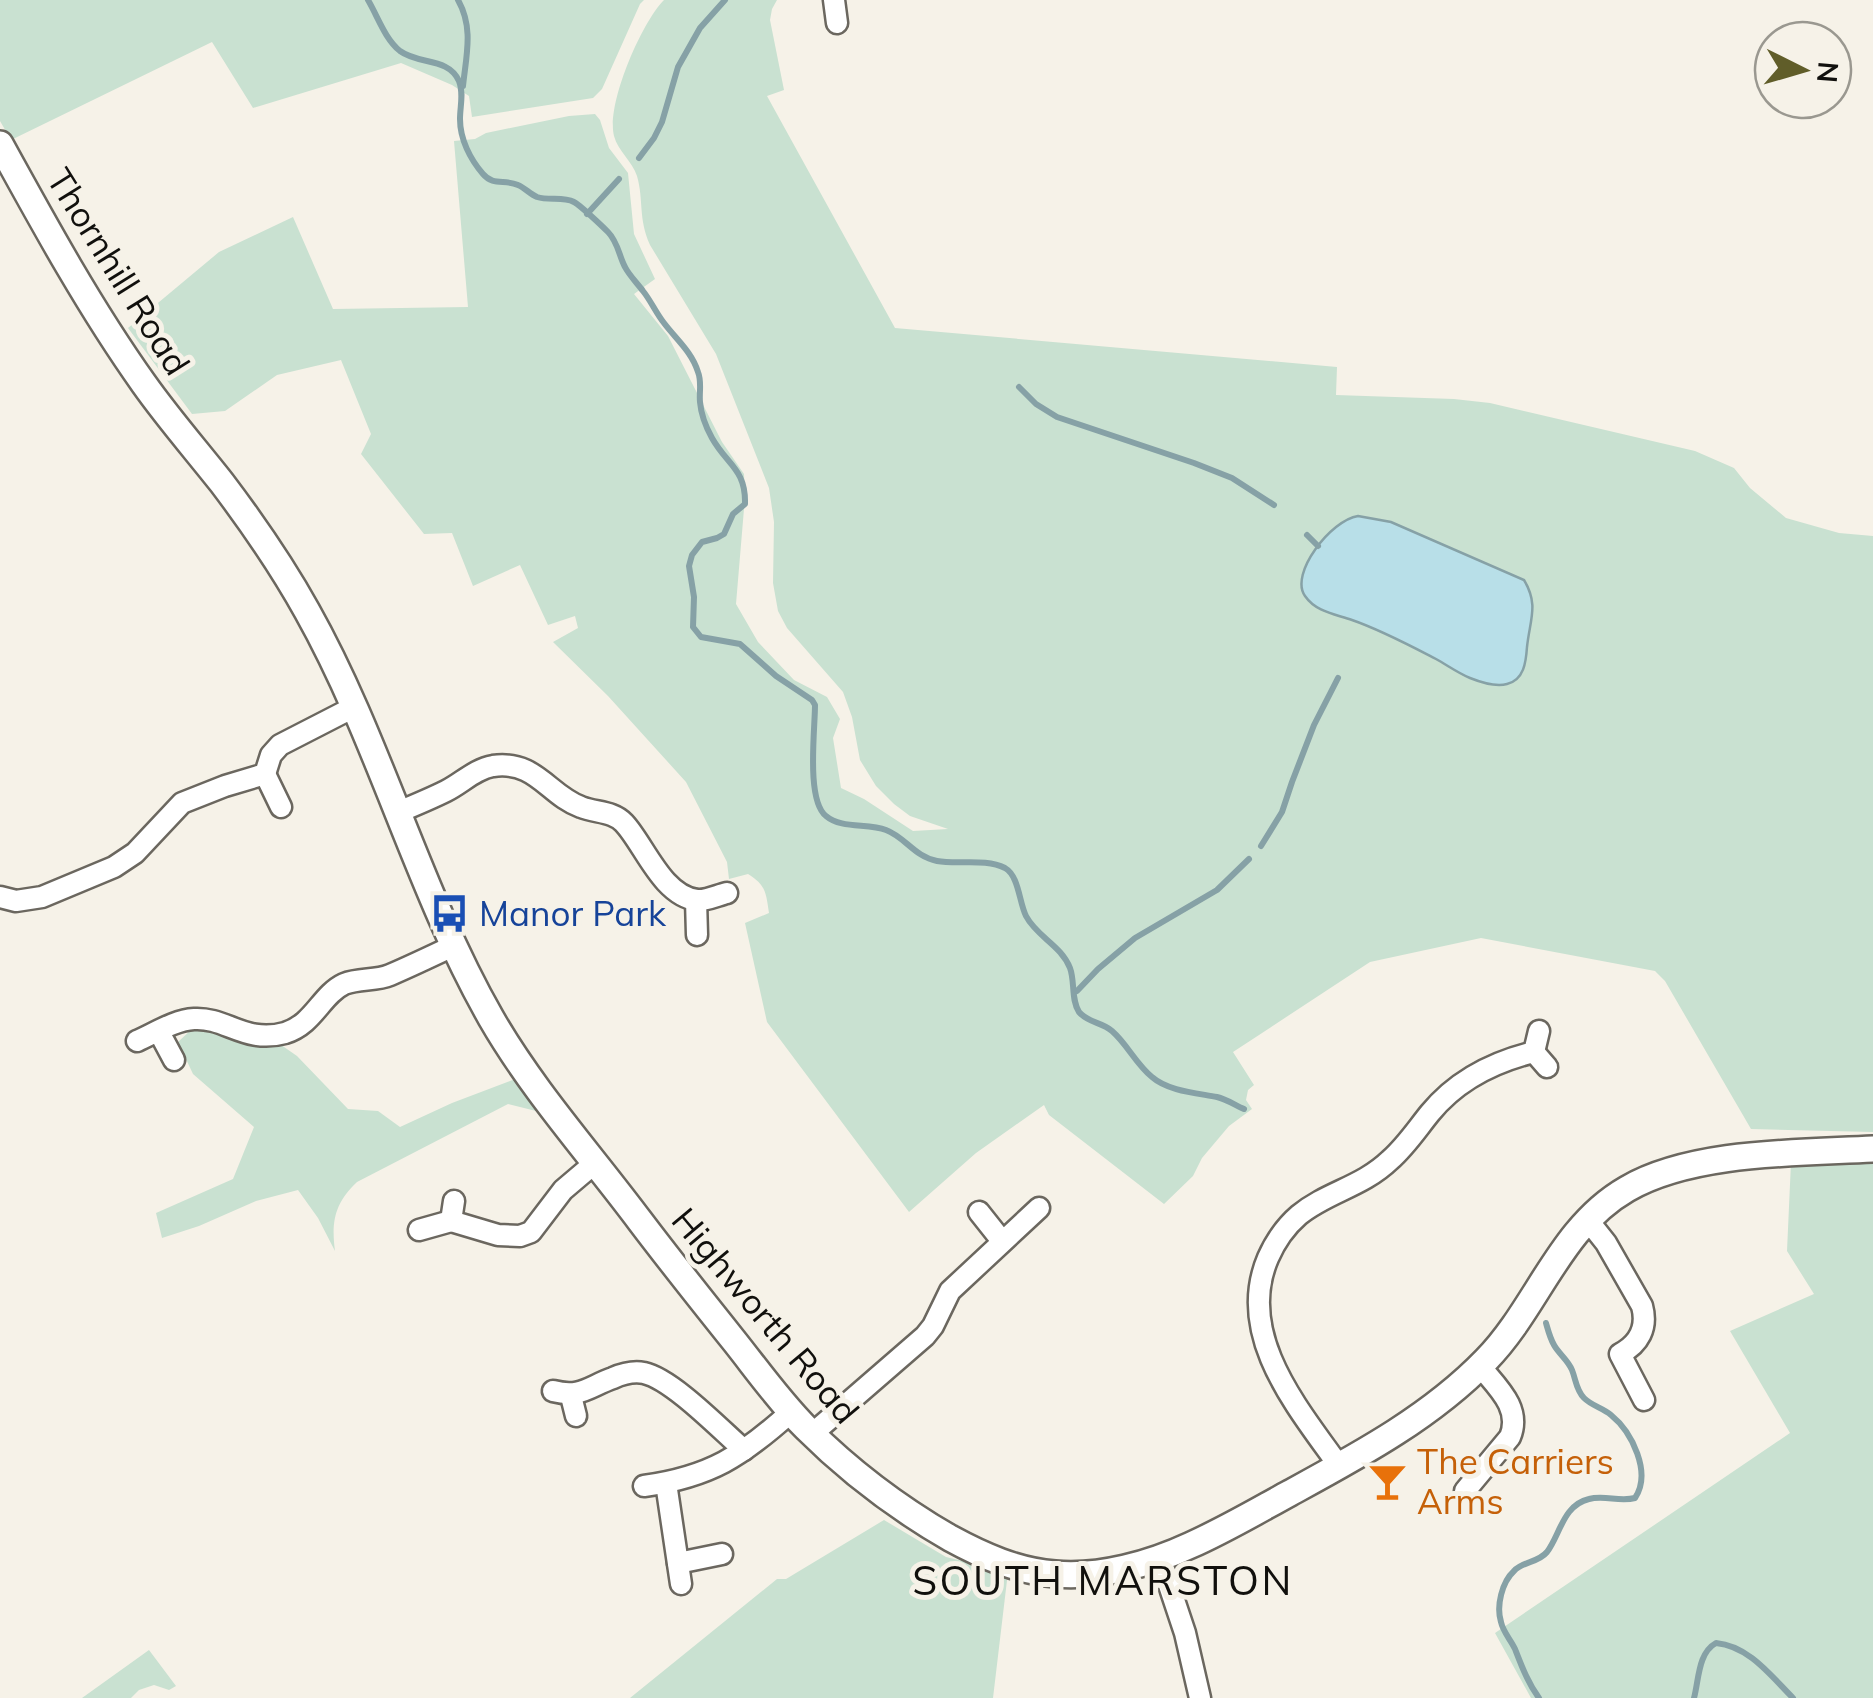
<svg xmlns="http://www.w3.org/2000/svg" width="1873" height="1698" font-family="Mulish,sans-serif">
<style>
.green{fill:#c9e1d1}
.water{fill:#b8dfe8;stroke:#86a1a6;stroke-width:2.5}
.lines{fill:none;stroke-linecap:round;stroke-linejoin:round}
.stream{stroke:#86a1a6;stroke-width:6}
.minor-casing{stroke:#6b675f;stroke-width:25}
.tertiary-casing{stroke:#6b675f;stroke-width:30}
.minor{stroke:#fff;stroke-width:20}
.tertiary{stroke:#fff;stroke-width:25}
.labels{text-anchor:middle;stroke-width:10;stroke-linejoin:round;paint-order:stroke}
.street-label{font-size:35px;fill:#11100d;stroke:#f6f2e8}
.transit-label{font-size:35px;fill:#164399;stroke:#f6f2e8;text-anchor:start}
.food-label{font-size:35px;fill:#c56008;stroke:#f6f2e8;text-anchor:start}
.quarter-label{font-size:40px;letter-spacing:2.5px;fill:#11100d;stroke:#f6f2e8}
</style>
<rect width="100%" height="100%" fill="#f6f2e8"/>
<g class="green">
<path d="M0 0H644L640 4 602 89 593 98 472 117 469 96 452 85 401 63 253 108 212 42 11 140 0 121Z"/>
<path d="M664 0H777L772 9 770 20 784 90 767 96 895 328 1337 367 1336 395 1454 399 1490 403 1695 451 1734 468 1750 488 1786 518 1839 533 1873 536V1132L1751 1129 1665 981 1655 971 1481 938 1370 962 1233 1052 1254 1085 1248 1090 1246 1100 1252 1109 1229 1126 1202 1158 1193 1176 1164 1204 1049 1115 1044 1105 976 1153 909 1212 767 1022 745 923 769 913C766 893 766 885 748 874L729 879 727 862 686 782 608 696 553 642 578 628 575 616 548 625 520 565 473 586 452 533 424 534 361 454 371 434 341 360 277 375 225 411 192 414 128 328 219 252 293 217 333 309 468 307 454 141 475 139 486 133 569 116 595 114 600 120 609 148 628 173 634 234 655 279 634 294 668 336 722 442 744 474 745 497 736 604 758 642 794 680 827 697 840 719 833 738 841 788 864 799 913 831 948 829 910 816 894 804 876 786 860 760 852 717 843 692 787 628 778 611 773 583 774 522 769 488 716 354 650 245C638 218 644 201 637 176 632 161 618 151 614 136 606 104 642 22 664 0Z"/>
<path d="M206 1027 274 1040 297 1056 348 1109 378 1111 400 1127 452 1103 518 1078 544 1113 508 1104 357 1182C335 1203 331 1221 335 1251L318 1218 298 1190 256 1201 199 1226 162 1238 156 1213 233 1179 254 1127 193 1074 178 1042 192 1029Z"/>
<path d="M1873 1157V1698H1531L1495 1633 1790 1433 1730 1331 1814 1294 1787 1251 1791 1162Z"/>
<path d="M884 1520 946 1557 1008 1572 993 1698H630L777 1579H786Z"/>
<path d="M149 1650 176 1686 169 1690 154 1685 139 1690 131 1698H82Z"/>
</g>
<path class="water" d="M1358 516 1391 522 1524 580C1539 605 1530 619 1527 647 1526 662 1524 680 1507 684 1496 687 1480 682 1470 678 1458 673 1447 665 1436 659 1409 645 1381 630 1352 620 1335 614 1316 612 1305 596 1289 574 1331 520 1358 516Z"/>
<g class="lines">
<g class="stream">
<path d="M368 0C378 17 385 39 400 51 419 65 448 57 459 81 464 93 460 106 460 119 460 139 470 159 483 174 493 186 505 179 518 185 525 188 530 194 537 197 549 201 563 196 574 202 580 205 603 227 608 232 618 242 619 256 625 267 629 275 637 283 643 291 651 301 656 313 664 323 676 339 692 352 698 372 702 382 699 392 700 402 701 414 707 429 712 438 727 465 746 469 745 504L733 514 724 534 717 538 702 542 692 555 689 566 694 597 693 627 701 637 740 644 776 676 812 700 815 705C815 730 806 800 826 816 841 829 868 823 886 830 905 837 915 857 937 861 958 865 985 858 1005 868 1019 876 1019 902 1026 916 1037 937 1061 945 1070 968 1075 981 1071 1000 1079 1012 1088 1023 1102 1022 1112 1031 1127 1044 1136 1064 1152 1077 1168 1091 1196 1093 1217 1097 1226 1099 1235 1105 1244 1109"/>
<path d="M458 0C474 28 466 56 463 86"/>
<path d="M639 158 654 138 662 122 678 67 700 28 725 0"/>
<path d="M587 214 619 179"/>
<path d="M1019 387 1036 404 1057 417 1194 463 1232 478 1274 505"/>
<path d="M1307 535 1318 546"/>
<path d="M1261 846 1282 812 1292 782 1314 725 1338 678"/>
<path d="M1077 991 1098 969 1135 938 1217 890 1249 859"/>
<path d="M1539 1698C1528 1683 1522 1667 1515 1649 1511 1640 1503 1632 1501 1622 1496 1606 1502 1582 1514 1571 1523 1561 1538 1563 1547 1552 1560 1535 1563 1505 1589 1499 1604 1495 1620 1502 1635 1498 1652 1473 1632 1432 1611 1415 1603 1408 1592 1406 1584 1398 1576 1390 1576 1380 1572 1370 1568 1360 1559 1354 1554 1345 1550 1338 1548 1330 1546 1323"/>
<path d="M1694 1698C1699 1679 1698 1653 1716 1643 1749 1646 1771 1676 1793 1698"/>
</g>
<defs>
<g id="minor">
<path d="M834 0 837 23"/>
<path d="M265 774 281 807"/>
<path d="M396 813C413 806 430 799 446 791 462 783 475 769 493 766 536 760 548 795 581 807 596 813 613 811 624 823 644 844 662 896 697 900 706 901 718 895 727 893"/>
<path d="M0 897 16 901 42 897 114 867 135 853 182 803 225 786 265 774 271 755 280 745 354 707"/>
<path d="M696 900 697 935"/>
<path d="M159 1032 174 1060"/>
<path d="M137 1041C155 1033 175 1020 194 1019 226 1017 245 1044 285 1033 314 1024 321 995 344 984 359 978 376 981 390 975 411 966 432 956 453 946"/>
<path d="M1534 1052 1547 1067"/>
<path d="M454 1201 451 1221 498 1235 520 1236 531 1232 563 1190 596 1162"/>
<path d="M979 1212 1002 1241"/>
<path d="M1587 1219 1606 1243 1642 1306C1648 1328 1639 1344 1620 1354L1644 1400"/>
<path d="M419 1230 451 1221"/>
<path d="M553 1391C581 1398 588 1387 613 1378 622 1374 633 1371 644 1373 672 1379 721 1430 744 1450"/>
<path d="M571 1396 576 1416"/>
<path d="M812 1434 925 1336 933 1326 950 1291 1039 1208"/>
<path d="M1339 1466C1298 1408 1235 1335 1268 1258 1275 1242 1285 1227 1299 1215 1327 1192 1362 1187 1390 1160 1406 1146 1417 1129 1430 1113 1457 1080 1493 1062 1534 1052L1539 1031"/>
<path d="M666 1483 681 1584"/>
<path d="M644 1486C710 1477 742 1456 791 1412"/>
<path d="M1465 1491 1510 1437C1522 1408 1497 1387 1480 1366"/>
<path d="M1160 1558 1185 1633 1200 1698"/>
<path d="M678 1563 722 1554"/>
</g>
<path id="tertiary" d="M0 144C45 226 90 308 144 384 168 418 196 450 222 483 253 524 282 566 307 611 380 741 417 888 491 1018 533 1091 590 1154 640 1221 671 1262 703 1302 735 1342 758 1371 780 1402 806 1428 849 1471 898 1508 950 1538 983 1556 1017 1571 1055 1574 1100 1578 1150 1564 1191 1545 1225 1530 1257 1511 1290 1493 1358 1456 1431 1417 1486 1360 1538 1307 1559 1228 1627 1189 1692 1151 1799 1153 1873 1149"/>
</defs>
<use href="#minor" class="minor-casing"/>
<use href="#tertiary" class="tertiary-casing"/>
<use href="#minor" class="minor"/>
<use href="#tertiary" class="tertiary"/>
</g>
<defs>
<symbol id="bus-bare" viewBox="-9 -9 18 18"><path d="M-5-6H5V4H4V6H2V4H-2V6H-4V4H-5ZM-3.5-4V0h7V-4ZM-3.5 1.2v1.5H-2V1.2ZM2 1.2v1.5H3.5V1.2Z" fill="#1a4fb4" stroke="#f6f2e8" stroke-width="2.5" paint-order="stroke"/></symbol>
<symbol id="bar-bare" viewBox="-9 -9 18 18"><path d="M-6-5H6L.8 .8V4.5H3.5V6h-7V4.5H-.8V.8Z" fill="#e8710a" stroke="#f6f2e8" stroke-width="2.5" paint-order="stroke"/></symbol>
</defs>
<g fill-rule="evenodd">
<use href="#bus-bare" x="422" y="886" width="55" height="55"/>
<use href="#bar-bare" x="1360" y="1454" width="55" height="55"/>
</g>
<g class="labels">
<g class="street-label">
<text transform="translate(118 272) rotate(58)" y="12">Thornhill Road</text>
<text transform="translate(765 1316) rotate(50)" y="12">Highworth Road</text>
</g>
<g class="transit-label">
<text x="479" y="926">Manor Park</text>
</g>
<g class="food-label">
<text x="1417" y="1474">The Carriers<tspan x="1417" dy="40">Arms</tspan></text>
</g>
<g class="quarter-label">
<text x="1103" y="1595">SOUTH MARSTON</text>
</g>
</g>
<g transform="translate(1803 70) rotate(95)"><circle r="48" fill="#f6f2e8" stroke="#9a9890" stroke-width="2.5"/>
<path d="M0-8L18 38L0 25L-18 38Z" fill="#605d29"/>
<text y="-15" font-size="28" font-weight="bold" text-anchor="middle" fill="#11100d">N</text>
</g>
</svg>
